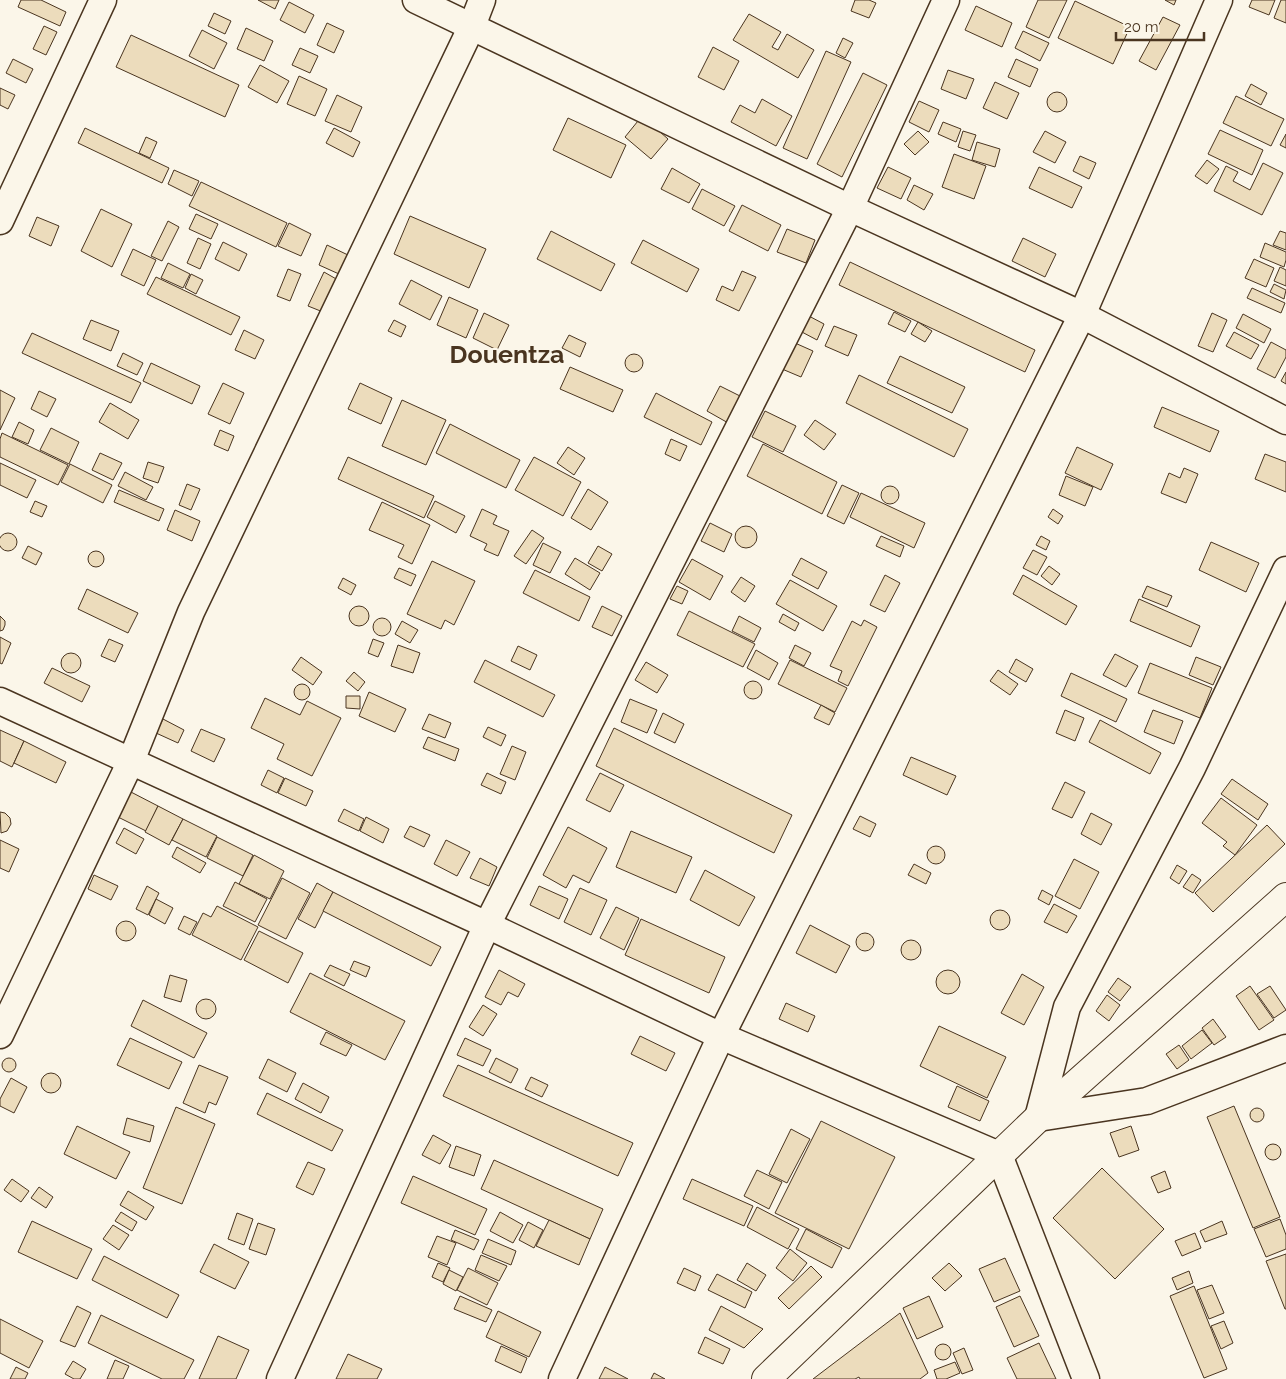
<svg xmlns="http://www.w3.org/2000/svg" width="1286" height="1379" font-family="Raleway,sans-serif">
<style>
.building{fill:#ecdcbc;stroke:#4a3520}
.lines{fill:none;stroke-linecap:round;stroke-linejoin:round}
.minor-casing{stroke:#4a3520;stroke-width:29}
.secondary-casing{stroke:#4a3520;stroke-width:30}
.minor{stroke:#fbf6e9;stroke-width:26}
.secondary{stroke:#fbf6e9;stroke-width:28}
.labels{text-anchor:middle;stroke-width:4;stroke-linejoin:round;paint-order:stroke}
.town-label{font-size:25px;font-weight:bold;fill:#4a3520;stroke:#fbf6e9}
</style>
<rect width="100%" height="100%" fill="#fbf6e9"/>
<g class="building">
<path d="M21 0H41L66 12 60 26 18 7Z"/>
<path d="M258 0H279L275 9Z"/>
<path d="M855 0H869L876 3 869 18 851 11Z"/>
<path d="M1038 0H1067L1049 38 1026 27Z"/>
<path d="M1165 0H1176L1174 5Z"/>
<path d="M1252 0H1275L1269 15 1249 7Z"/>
<path d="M1281 0H1286V23L1274 18Z"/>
<path d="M1075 1 1130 27 1113 64 1058 38Z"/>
<path d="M289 2 314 15 305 33 280 20Z"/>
<path d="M976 6 1012 23 1002 47 965 30Z"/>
<path d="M214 13 231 21 225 34 208 26Z"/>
<path d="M749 14 781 32 772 47 778 50 787 34 814 50 798 78 733 40Z"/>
<path d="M1163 17 1180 25 1156 70 1139 61Z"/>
<path d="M327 23 344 31 334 53 317 45Z"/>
<path d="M44 26 57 32 46 55 33 49Z"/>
<path d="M246 28 273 41 264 61 237 49Z"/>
<path d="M202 30 227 43 214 69 189 56Z"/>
<path d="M1023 31 1049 43 1040 61 1015 48Z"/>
<path d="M131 35 239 85 225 117 116 67Z"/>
<path d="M843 38 853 43 845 58 836 53Z"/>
<path d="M713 47 739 61 724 90 698 77Z"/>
<path d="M300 48 318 56 310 73 292 65Z"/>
<path d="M826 51 851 62 807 159 783 148Z"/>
<path d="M13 59 33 69 26 83 6 73Z"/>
<path d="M1016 59 1038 69 1030 87 1008 77Z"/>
<path d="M260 65 289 81 277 103 248 87Z"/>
<path d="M948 70 974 79 966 99 941 89Z"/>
<path d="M863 73 887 85 842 177 817 164Z"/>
<path d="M299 76 327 89 315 116 287 104Z"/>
<path d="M995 82 1019 93 1007 119 983 108Z"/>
<path d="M1251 84 1267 93 1261 105 1245 96Z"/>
<path d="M0 88 15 95 8 109 0 105Z"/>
<circle cx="1057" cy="102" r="10"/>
<path d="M337 95 362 107 351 132 325 121Z"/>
<path d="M1236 96 1284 119 1271 146 1223 123Z"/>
<path d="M762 99 792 116 776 146 731 122 740 105 755 113Z"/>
<path d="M919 101 939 110 929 132 909 122Z"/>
<path d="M642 116 668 139 651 159 625 137Z"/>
<path d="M568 118 626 145 611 178 553 150Z"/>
<path d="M943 122 961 129 956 142 938 134Z"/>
<path d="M85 128 169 168 162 183 78 143Z"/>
<path d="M334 128 360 142 353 157 326 143Z"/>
<path d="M1220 130 1263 150 1252 175 1208 154Z"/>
<path d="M918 131 929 142 915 155 904 144Z"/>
<path d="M963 131 976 135 970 151 958 147Z"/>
<path d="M1045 131 1066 142 1055 163 1033 152Z"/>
<path d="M1286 134V148L1280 145Z"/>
<path d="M146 137 157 142 150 158 139 153Z"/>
<path d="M977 142 1000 149 995 167 972 160Z"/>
<path d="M954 154 986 166 974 199 942 187Z"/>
<path d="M1080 156 1096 163 1089 179 1073 171Z"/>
<path d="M1207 160 1219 169 1207 184 1195 176Z"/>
<path d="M1263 163 1283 173 1262 215 1214 191 1226 166 1238 172 1233 181 1250 190Z"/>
<path d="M888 167 911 178 901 199 877 188Z"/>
<path d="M1039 167 1082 187 1072 208 1029 188Z"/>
<path d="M672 168 700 184 689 203 661 189Z"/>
<path d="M174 170 199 181 192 196 168 184Z"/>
<path d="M201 182 287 223 276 247 189 206Z"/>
<path d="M914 185 933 194 924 210 907 200Z"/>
<path d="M702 189 735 206 724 226 692 209Z"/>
<path d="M742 205 781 225 768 251 729 231Z"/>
<path d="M101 209 132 224 112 267 81 251Z"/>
<path d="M196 214 218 224 211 239 189 229Z"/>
<path d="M410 216 486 249 469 288 394 254Z"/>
<path d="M37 217 59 226 51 246 29 236Z"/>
<path d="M168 221 179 227 162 261 151 256Z"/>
<path d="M289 223 311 234 301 256 278 246Z"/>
<path d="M787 229 815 240 806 263 777 252Z"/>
<path d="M551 231 615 264 601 291 537 259Z"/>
<path d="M1280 231 1286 233V250L1273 245Z"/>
<path d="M198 238 211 244 200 269 187 263Z"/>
<path d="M1023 238 1056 254 1045 277 1012 261Z"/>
<path d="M643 240 699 269 687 292 631 263Z"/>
<path d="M223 242 247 254 239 271 215 259Z"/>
<path d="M1265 243 1286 252V260L1284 267 1260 257Z"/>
<path d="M327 245 348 255 339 274 319 265Z"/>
<path d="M133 249 156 260 144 286 121 275Z"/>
<path d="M1254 259 1274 268 1266 287 1245 278Z"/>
<path d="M850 262 1035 350 1025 372 839 285Z"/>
<path d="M168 263 190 274 183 288 161 278Z"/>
<path d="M1280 267 1286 270V286L1274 281Z"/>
<path d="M288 269 301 274 290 301 277 296Z"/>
<path d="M742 271 756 277 739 311 716 300 722 286 733 291Z"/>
<path d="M324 272 338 280 323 312 308 306Z"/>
<path d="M191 274 203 280 196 294 185 288Z"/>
<path d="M156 277 240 317 231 335 147 294Z"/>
<path d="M411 280 442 296 430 320 399 304Z"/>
<path d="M1274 284 1286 290 1284 299 1270 292Z"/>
<path d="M1252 288 1285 303 1281 313 1247 298Z"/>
<path d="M449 297 478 310 466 338 437 325Z"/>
<path d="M894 312 911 321 905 332 888 324Z"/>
<path d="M484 313 509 325 497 350 473 338Z"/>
<path d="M1212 313 1227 320 1213 352 1198 346Z"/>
<path d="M1243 314 1271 329 1264 343 1236 328Z"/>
<path d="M807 315 824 324 817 340 800 331Z"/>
<path d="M91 320 119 331 111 351 83 339Z"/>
<path d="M394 320 406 326 401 337 388 331Z"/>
<path d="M918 322 932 331 925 342 911 334Z"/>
<path d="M834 326 857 335 848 356 825 346Z"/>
<path d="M244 330 264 340 255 359 235 350Z"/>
<path d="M1234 332 1259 345 1251 359 1226 346Z"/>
<path d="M32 333 141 383 131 403 22 353Z"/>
<path d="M569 335 586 343 580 357 562 348Z"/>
<path d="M1271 342 1286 350V357L1275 378 1257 369Z"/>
<path d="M795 343 813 351 801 377 782 369Z"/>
<path d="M123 353 143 363 137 375 117 366Z"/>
<circle cx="634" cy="363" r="9"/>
<path d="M900 356 965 387 952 413 887 383Z"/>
<path d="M151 363 200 386 192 404 143 381Z"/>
<path d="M570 367 623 390 613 412 560 389Z"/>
<path d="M1286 372V384L1281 381Z"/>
<path d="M859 375 968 429 954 457 846 403Z"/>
<path d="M223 383 244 393 230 424 208 414Z"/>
<path d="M360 383 392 398 381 424 348 409Z"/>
<path d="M720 386 744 398 730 424 707 411Z"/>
<path d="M0 390 15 398 0 430Z"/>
<path d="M39 391 56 399 47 417 31 409Z"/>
<path d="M656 393 712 422 701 445 644 417Z"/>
<path d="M402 400 446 420 426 465 382 446Z"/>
<path d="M110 403 139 420 128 439 99 422Z"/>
<path d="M1162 407 1219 431 1210 452 1154 427Z"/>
<path d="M765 411 796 426 783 452 752 437Z"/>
<path d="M815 420 836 434 824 450 804 435Z"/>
<path d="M19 422 34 430 28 444 12 437Z"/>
<path d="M450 424 520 460 506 488 436 453Z"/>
<path d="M51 428 79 442 69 464 40 450Z"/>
<path d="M220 430 234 436 228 451 214 445Z"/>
<path d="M2 433 68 465 58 485 0 457V439Z"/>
<path d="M671 439 687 446 680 461 665 454Z"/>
<path d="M763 444 837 482 822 514 747 476Z"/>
<path d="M568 447 585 458 574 475 557 463Z"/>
<path d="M1077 447 1113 464 1101 490 1065 473Z"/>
<path d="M100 453 122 463 113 480 92 470Z"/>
<path d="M1265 454 1286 462V492L1255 479Z"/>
<path d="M348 457 434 496 424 518 338 479Z"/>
<path d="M534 457 581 482 563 516 515 490Z"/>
<path d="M148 462 164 467 158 483 143 478Z"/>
<path d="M0 463 36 480 27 498 0 485Z"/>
<path d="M70 464 112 485 103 503 61 482Z"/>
<path d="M1184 468 1198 474 1186 503 1161 493 1169 473 1180 478Z"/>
<path d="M125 472 153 487 146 500 118 486Z"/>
<path d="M1066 476 1093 487 1085 506 1059 495Z"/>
<path d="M187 484 200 489 191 510 179 505Z"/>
<path d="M842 485 859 493 844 524 827 516Z"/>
<circle cx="890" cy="495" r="9"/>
<path d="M588 489 608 502 591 530 571 518Z"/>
<path d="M119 490 164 509 159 521 114 502Z"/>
<path d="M861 493 925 523 914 548 850 517Z"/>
<path d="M35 501 47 506 42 517 30 512Z"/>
<path d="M435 501 465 516 456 533 427 517Z"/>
<path d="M382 502 430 525 412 564 398 557 404 545 369 530Z"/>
<path d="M482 509 497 516 493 524 509 531 498 556 484 550 487 544 470 536Z"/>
<path d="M1053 509 1063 516 1058 524 1048 517Z"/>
<path d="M175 510 200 521 192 541 167 530Z"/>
<path d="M710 523 732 534 724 552 701 541Z"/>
<circle cx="746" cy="537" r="11"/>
<path d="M532 530 544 538 526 564 514 556Z"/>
<circle cx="8" cy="542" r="9"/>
<path d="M881 536 904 546 900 557 876 546Z"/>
<path d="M1041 536 1050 541 1046 550 1036 545Z"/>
<path d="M1211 542 1259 563 1246 592 1199 570Z"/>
<path d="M543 543 561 552 550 573 533 565Z"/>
<path d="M28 546 42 553 36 565 22 558Z"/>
<path d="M598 546 612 554 602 571 588 563Z"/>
<path d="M1033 550 1047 557 1037 575 1023 568Z"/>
<circle cx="96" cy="559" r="8"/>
<path d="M575 558 600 573 590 590 565 574Z"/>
<path d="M801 558 827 572 818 589 792 575Z"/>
<path d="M692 559 723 576 710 600 679 582Z"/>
<path d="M432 561 475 581 454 625 445 620 441 629 407 614Z"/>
<path d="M1049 566 1060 574 1052 585 1041 576Z"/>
<path d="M399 568 416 575 411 586 394 578Z"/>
<path d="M535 570 590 597 579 621 523 593Z"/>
<path d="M885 575 900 583 885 612 870 605Z"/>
<path d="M1023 575 1077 606 1066 625 1013 594Z"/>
<path d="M741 577 755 586 745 602 731 592Z"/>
<path d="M343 578 356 585 351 595 338 588Z"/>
<path d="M790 580 837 606 823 631 776 604Z"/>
<path d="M677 586 688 591 682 604 670 599Z"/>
<path d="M1147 586 1172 596 1167 607 1142 597Z"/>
<path d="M87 589 138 613 128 633 78 609Z"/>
<path d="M1139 599 1200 626 1191 647 1130 621Z"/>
<path d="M602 606 622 616 612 636 592 627Z"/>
<circle cx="359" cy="616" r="10"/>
<path d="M689 611 755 644 743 667 677 635Z"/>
<path d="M783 614 799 623 795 631 779 622Z"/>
<path d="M0 616 5 621V625L3 630 0 631Z"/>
<path d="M739 616 761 628 754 642 732 631Z"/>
<circle cx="382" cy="627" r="9"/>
<path d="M864 620 877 627 848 686 838 681 842 671 830 666 852 621 861 626Z"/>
<path d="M402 621 418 630 410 643 395 634Z"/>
<path d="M0 637 11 643 2 664 0 663Z"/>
<path d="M109 639 123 645 115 662 101 656Z"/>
<path d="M373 639 384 643 378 657 368 653Z"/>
<path d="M398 645 420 653 413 673 391 666Z"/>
<path d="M795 645 811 653 804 666 789 658Z"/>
<path d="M518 646 537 655 530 670 511 661Z"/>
<path d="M756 650 778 663 769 680 747 668Z"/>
<circle cx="71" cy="663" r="10"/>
<path d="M1115 654 1138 666 1126 687 1103 675Z"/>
<path d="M301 657 322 672 313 685 292 670Z"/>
<path d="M1196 657 1221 667 1213 685 1189 675Z"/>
<path d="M1016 659 1033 669 1026 682 1009 672Z"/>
<path d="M485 660 555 695 543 717 474 682Z"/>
<path d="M790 660 847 688 835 712 778 684Z"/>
<path d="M646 662 668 675 657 693 635 680Z"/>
<path d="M1150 663 1212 688 1200 718 1138 693Z"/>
<path d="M52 668 90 686 82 702 44 683Z"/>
<path d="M998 670 1018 684 1010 695 990 681Z"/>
<path d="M354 672 365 682 358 691 346 681Z"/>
<path d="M1071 673 1127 699 1116 722 1061 696Z"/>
<circle cx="753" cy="690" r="9"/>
<circle cx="302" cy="692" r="8"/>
<path d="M369 692 406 709 395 732 359 716Z"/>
<path d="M346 696H360V709L346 708Z"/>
<path d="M265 698 300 715 307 701 341 718 312 776 277 759 284 744 251 728Z"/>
<path d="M630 699 657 710 647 733 621 722Z"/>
<path d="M821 705 835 713 829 725 814 718Z"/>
<path d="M1065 710 1084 718 1075 741 1056 733Z"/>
<path d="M1153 710 1183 721 1174 744 1144 732Z"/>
<path d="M663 713 684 724 675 743 654 733Z"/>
<path d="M429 714 451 723 445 738 422 729Z"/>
<path d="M163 719 184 730 178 743 156 733Z"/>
<path d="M1100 720 1161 753 1150 774 1089 742Z"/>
<path d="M488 727 506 735 501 746 483 737Z"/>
<path d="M614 728 792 815 774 853 596 766Z"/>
<path d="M201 729 225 739 214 762 191 751Z"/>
<path d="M0 730 24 741 12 767 0 761Z"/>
<path d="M428 737 459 749 455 761 423 748Z"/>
<path d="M24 741 66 762 56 783 14 763Z"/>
<path d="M512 746 526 752 515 780 500 774Z"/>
<path d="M911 757 956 776 947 795 903 775Z"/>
<path d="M268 770 284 778 277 793 261 785Z"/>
<path d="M487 773 506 782 501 794 481 785Z"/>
<path d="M600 773 624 785 610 812 586 800Z"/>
<path d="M285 778 313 791 306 806 278 793Z"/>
<path d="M1232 779 1268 804 1258 820 1221 794Z"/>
<path d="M1065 782 1085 792 1072 818 1052 809Z"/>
<path d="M129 791 158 806 146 831 116 816Z"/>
<path d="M1221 798 1257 825 1235 855 1223 846 1227 842 1202 823Z"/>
<path d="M158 806 183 819 169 845 145 832Z"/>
<path d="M344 809 364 819 359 831 338 821Z"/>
<path d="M0 812 5 813 10 818 11 824 7 831 1 833Z"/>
<path d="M1091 813 1112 824 1101 845 1081 834Z"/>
<path d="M860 816 876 824 870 837 853 829Z"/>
<path d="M366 817 389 829 383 843 360 831Z"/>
<path d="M183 819 217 836 206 857 172 840Z"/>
<path d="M1267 825 1285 844 1213 912 1195 893Z"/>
<path d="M410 826 430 835 424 847 404 837Z"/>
<path d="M568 827 607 848 589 883 573 875 566 888 543 875Z"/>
<path d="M124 828 144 839 136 854 116 843Z"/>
<path d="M631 831 692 857 676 893 616 867Z"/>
<path d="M217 837 253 855 243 876 207 858Z"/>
<path d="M0 840 19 849 9 872 0 868Z"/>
<path d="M446 840 470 852 457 876 434 864Z"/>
<circle cx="936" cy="855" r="9"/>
<path d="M177 847 206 863 200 873 172 857Z"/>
<path d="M254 855 284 871 270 899 239 884Z"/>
<path d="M480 858 497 867 489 886 470 878Z"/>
<path d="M1074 859 1099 872 1080 909 1055 896Z"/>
<path d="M914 864 931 873 926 884 908 875Z"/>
<path d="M1177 865 1187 871 1179 884 1170 878Z"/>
<path d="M705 870 755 897 739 926 690 900Z"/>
<path d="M1192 874 1201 880 1193 893 1183 887Z"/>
<path d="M94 875 118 886 111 900 88 889Z"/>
<path d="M282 878 310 893 286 939 258 925Z"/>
<path d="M235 882 267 899 255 922 223 906Z"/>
<path d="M317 883 333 892 315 928 298 919Z"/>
<path d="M147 886 159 893 148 915 136 909Z"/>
<path d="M539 886 568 899 559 919 530 905Z"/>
<path d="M580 888 607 900 591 935 564 922Z"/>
<path d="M1042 890 1053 896 1049 905 1038 899Z"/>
<path d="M333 892 441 947 431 966 323 911Z"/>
<path d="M156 899 173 908 165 924 149 915Z"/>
<path d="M1054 904 1077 916 1067 933 1044 922Z"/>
<path d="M217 906 258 927 241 960 192 935 203 913 211 917Z"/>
<path d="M616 907 639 918 624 950 600 938Z"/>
<circle cx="1000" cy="920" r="10"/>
<path d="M184 916 197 922 190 935 178 929Z"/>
<path d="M641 919 725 957 709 993 625 955Z"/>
<circle cx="126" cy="931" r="10"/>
<path d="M810 925 850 946 836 973 796 953Z"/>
<path d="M259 931 303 953 288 983 244 960Z"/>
<circle cx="865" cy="942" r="9"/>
<circle cx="911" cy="950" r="10"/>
<path d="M354 961 370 967 366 977 350 970Z"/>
<path d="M330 965 350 974 344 986 324 976Z"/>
<circle cx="948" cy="982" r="12"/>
<path d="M499 970 525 984 518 997 508 992 501 1005 485 997Z"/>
<path d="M310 973 405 1021 385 1060 290 1012Z"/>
<path d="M1022 974 1044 987 1024 1025 1001 1013Z"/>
<path d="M170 975 187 980 181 1002 164 997Z"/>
<path d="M1118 978 1131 987 1120 1001 1108 992Z"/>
<path d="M1250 986 1274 1020 1259 1030 1236 996Z"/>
<path d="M1270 986 1286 1010 1274 1018 1257 994Z"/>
<path d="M1107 995 1120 1005 1109 1021 1096 1011Z"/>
<circle cx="206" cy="1009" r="10"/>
<path d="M143 1000 207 1033 194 1058 131 1026Z"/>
<path d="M786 1003 815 1016 808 1032 779 1019Z"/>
<path d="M483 1005 497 1014 483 1036 469 1027Z"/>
<path d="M1213 1019 1226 1037 1214 1045 1202 1028Z"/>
<path d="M939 1026 1006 1057 987 1098 920 1066Z"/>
<path d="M1202 1030 1212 1043 1191 1059 1182 1046Z"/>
<path d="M326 1032 352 1045 346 1056 320 1044Z"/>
<path d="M640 1036 675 1053 666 1071 631 1054Z"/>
<path d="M130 1038 182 1062 169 1089 117 1065Z"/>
<path d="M465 1038 491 1050 483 1066 457 1055Z"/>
<path d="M1179 1045 1189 1060 1177 1069 1166 1054Z"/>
<circle cx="9" cy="1065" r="7"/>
<path d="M496 1058 518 1069 511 1083 489 1072Z"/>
<path d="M268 1059 296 1073 287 1092 259 1078Z"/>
<path d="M199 1065 228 1077 216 1105 209 1102 205 1113 183 1103Z"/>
<path d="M458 1065 633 1143 618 1176 443 1096Z"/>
<circle cx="51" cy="1083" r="10"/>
<path d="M531 1077 548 1085 542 1097 525 1089Z"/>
<path d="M11 1078 27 1087 14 1113 0 1106V1099Z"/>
<path d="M303 1083 329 1097 321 1113 295 1099Z"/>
<path d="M957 1086 989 1101 980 1121 948 1107Z"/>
<path d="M267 1093 343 1130 332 1151 257 1114Z"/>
<path d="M1234 1106 1280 1217 1253 1228 1207 1117Z"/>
<path d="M176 1107 215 1124 182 1204 143 1188Z"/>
<circle cx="1257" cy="1115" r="7"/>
<path d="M127 1118 154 1126 150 1142 123 1134Z"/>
<path d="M821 1121 895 1157 849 1249 775 1213Z"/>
<path d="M77 1126 130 1152 116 1179 64 1154Z"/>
<path d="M1131 1126 1139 1150 1119 1157 1110 1133Z"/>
<path d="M791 1129 810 1139 787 1183 769 1174Z"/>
<path d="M433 1135 451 1145 440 1164 422 1155Z"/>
<circle cx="1273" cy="1152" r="8"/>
<path d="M456 1146 481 1155 474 1176 449 1167Z"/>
<path d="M494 1160 603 1209 590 1239 481 1189Z"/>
<path d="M308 1162 325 1169 313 1195 296 1187Z"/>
<path d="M1102 1168 1164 1229 1115 1279 1053 1218Z"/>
<path d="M757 1170 782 1182 769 1209 744 1196Z"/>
<path d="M1165 1171 1171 1188 1158 1193 1151 1177Z"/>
<path d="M413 1176 487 1209 475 1235 401 1203Z"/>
<path d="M12 1179 29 1191 21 1202 4 1190Z"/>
<path d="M692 1179 753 1206 744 1226 683 1199Z"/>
<path d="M39 1187 53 1197 46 1208 31 1198Z"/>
<path d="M128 1191 154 1207 146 1220 120 1205Z"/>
<path d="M757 1207 799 1229 788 1249 747 1227Z"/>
<path d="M121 1212 137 1222 132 1231 115 1221Z"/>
<path d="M500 1212 523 1225 513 1243 490 1231Z"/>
<path d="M237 1213 253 1219 244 1245 228 1239Z"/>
<path d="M1280 1219 1286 1235V1249L1266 1257 1254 1229Z"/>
<path d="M549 1220 590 1239 579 1265 536 1246Z"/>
<path d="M32 1221 92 1249 77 1279 18 1252Z"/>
<path d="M1222 1221 1227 1234 1205 1242 1200 1231Z"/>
<path d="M528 1222 543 1230 534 1248 519 1240Z"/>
<path d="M258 1223 275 1229 266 1255 249 1249Z"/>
<path d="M113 1225 129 1235 119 1250 103 1239Z"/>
<path d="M806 1229 842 1248 832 1268 796 1249Z"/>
<path d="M455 1230 479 1240 474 1250 451 1240Z"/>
<path d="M1195 1233 1201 1248 1182 1256 1175 1241Z"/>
<path d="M437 1236 456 1243 447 1265 428 1257Z"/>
<path d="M488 1239 516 1251 511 1265 482 1253Z"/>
<path d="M214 1244 249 1262 235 1289 200 1272Z"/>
<path d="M790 1249 807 1263 793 1281 776 1268Z"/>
<path d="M1286 1254V1309H1285L1266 1261Z"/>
<path d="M481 1255 507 1266 499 1281 475 1270Z"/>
<path d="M104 1256 179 1295 167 1318 92 1280Z"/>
<path d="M1005 1258 1020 1291 994 1302 979 1269Z"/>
<path d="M438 1263 450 1268 443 1282 432 1277Z"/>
<path d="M747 1263 766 1275 756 1291 737 1280Z"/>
<path d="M949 1263 962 1276 945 1291 932 1278Z"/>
<path d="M811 1266 822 1277 789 1309 778 1298Z"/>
<path d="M468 1268 498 1283 487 1305 457 1290Z"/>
<path d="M684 1268 701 1276 695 1291 677 1283Z"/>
<path d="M449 1270 463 1277 456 1291 443 1284Z"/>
<path d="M1189 1271 1193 1283 1177 1290 1172 1278Z"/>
<path d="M717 1274 752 1292 745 1308 708 1290Z"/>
<path d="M1212 1285 1224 1313 1209 1319 1197 1290Z"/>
<path d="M1194 1286 1227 1369 1204 1378 1170 1296Z"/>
<path d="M460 1296 492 1310 486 1322 454 1309Z"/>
<path d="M929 1296 943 1327 917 1339 903 1308Z"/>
<path d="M1020 1296 1039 1336 1014 1347 996 1307Z"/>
<path d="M77 1306 91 1313 75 1347 60 1341Z"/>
<path d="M721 1306 763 1329 744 1348 709 1330Z"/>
<path d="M498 1311 541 1332 529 1357 486 1337Z"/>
<path d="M900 1313 928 1373 920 1379H860L859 1377 855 1379H813Z"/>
<path d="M101 1315 194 1360 184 1379H162L88 1343Z"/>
<path d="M0 1319 43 1341 29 1368 0 1353Z"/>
<path d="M1224 1321 1233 1343 1221 1349 1211 1326Z"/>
<path d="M218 1336 249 1350 236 1379H199Z"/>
<path d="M705 1337 730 1349 723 1364 698 1353Z"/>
<path d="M1039 1343 1056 1379H1017L1007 1358Z"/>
<circle cx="943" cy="1352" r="8"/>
<path d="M501 1346 527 1358 521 1373 495 1361Z"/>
<path d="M964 1348 973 1370 962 1374 953 1353Z"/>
<path d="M348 1354 382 1369 377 1379H336Z"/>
<path d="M115 1360 129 1366 123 1379H107Z"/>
<path d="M73 1361 86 1369 80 1379H74L65 1374Z"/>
<path d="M955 1362 960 1373 946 1379H937L934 1370Z"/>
<path d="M16 1367 28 1373 25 1379H10Z"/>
<path d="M605 1367 628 1379H599Z"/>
<path d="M654 1373 665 1379H651Z"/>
</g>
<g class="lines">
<defs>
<g id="minor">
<path d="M416 0 850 208 1082 315 1286 421"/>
<path d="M0 221 103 0"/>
<path d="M1286 570 1192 768 1067 1007 1038 1118 1147 1101 1286 1048"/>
<path d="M0 701 487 925 721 1036 999 1155 1086 1379"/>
<path d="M0 1035 131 761 191 612 472 26 482 0"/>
<path d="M280 1379 487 925 850 208 946 0"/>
<path d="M562 1379 721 1036 1082 315 1219 0"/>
</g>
<path id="secondary" d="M766 1379 1038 1118 1286 897"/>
</defs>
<use href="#minor" class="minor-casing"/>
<use href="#secondary" class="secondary-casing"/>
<use href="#minor" class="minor"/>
<use href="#secondary" class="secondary"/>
</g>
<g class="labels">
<g class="town-label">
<text x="507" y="363">Douentza</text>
</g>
</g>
<path d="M1116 32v8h88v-8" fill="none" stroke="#4a3520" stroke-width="2.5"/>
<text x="1124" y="32" font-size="15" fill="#4a3520" stroke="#fbf6e9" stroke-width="4" paint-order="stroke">20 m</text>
</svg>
